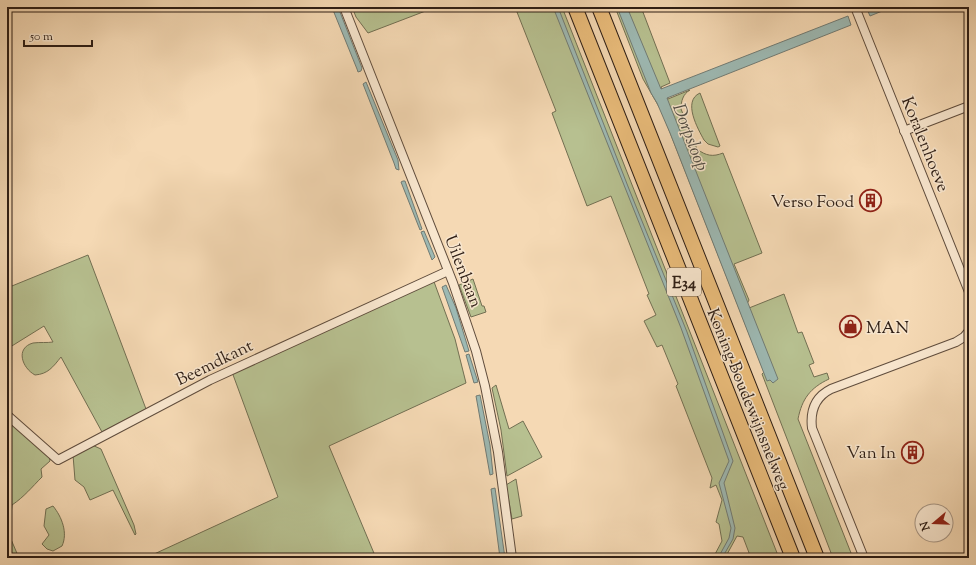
<svg xmlns="http://www.w3.org/2000/svg" width="976" height="565" font-family="'Sorts Mill Goudy',serif">
<style>
.green{fill:#b7c090;stroke:#726f52}
.water{fill:#9db9b3;stroke:#717b74}
.lines{fill:none;stroke-linecap:round;stroke-linejoin:round}
.street-casing{stroke:#604d3d;stroke-width:10}
.highway-casing{stroke:#2e1e15;stroke-width:16}
.street{stroke:#f8e6ce;stroke-width:8}
.highway{stroke:#eabc7a;stroke-width:14}
.labels{text-anchor:middle;stroke-width:3;stroke-linejoin:round;paint-order:stroke}
.shield{fill:#f8e6ce;stroke:#6b5a4c;stroke-width:1}
.shield-label{font-size:16px;font-weight:bold;fill:#2e1e15}
.street-label{font-size:17px;fill:#2e1e15;stroke:#f8e6ce}
.poi-label{font-size:17px;fill:#2e1e15;stroke:#f8e6ce;text-anchor:end}
.water-label{font-size:18px;font-style:italic;fill:#4f4c44;stroke:#f8e6ce}
</style>
<rect width="100%" height="100%" fill="#f5d9b4"/>
<filter id="stains"><feTurbulence type="fractalNoise" baseFrequency=".005" numOctaves="4"/><feColorMatrix values="0 0 0 0 .2 0 0 0 0 .09 0 0 0 0 .02 0 0 0 .5 -.17"/></filter>
<radialGradient id="worn" r=".72"><stop offset=".6" stop-color="#630" stop-opacity="0"/><stop offset="1" stop-color="#630" stop-opacity=".3"/></radialGradient>
<g class="green">
<path d="M352 7H436L368 33 356 17Z"/>
<path d="M515 7H562L779 558H751L743 537 737 536 725 558H713L722 541 719 524 716 522 722 500 716 485 710 488 712 478 676 386 678 384 662 345 657 347 644 321 656 315 647 295 649 294 611 196 587 206 552 113 556 111Z"/>
<path d="M615 7H641L670 83 661 87 668 99 690 90C683 94 681 101 681 109L697 149C706 156 713 157 723 153L762 253 734 264 749 300 747 304 749 308 784 294 798 333 802 332 814 363 809 365 814 377 827 373 829 379C810 388 802 399 798 419L853 558H833L762 374 764 372 662 112 643 79Z"/>
<path d="M700 93 720 146 718 147 708 144 704 140C698 129 682 101 700 93Z"/>
<path d="M88 255 146 409 102 432 61 357C53 367 48 374 35 375 22 368 15 348 33 343 40 342 47 343 53 342L44 326 7 349V288Z"/>
<path d="M433 279 455 339 466 383 329 446 376 558H153L152 555 278 497 232 372Z"/>
<path d="M473 279 482 306H484L486 312 471 317 459 285Z"/>
<path d="M496 385 509 429 523 421 542 457 507 476 501 430 492 388Z"/>
<path d="M7 420 49 456 50 461 41 469 42 477C32 487 24 497 12 505L11 516 7 519Z"/>
<path d="M92 445 101 449 134 525 136 534 135 535 113 490 90 500 84 487 75 480 73 455Z"/>
<path d="M516 479 522 516 512 519 506 485Z"/>
<path d="M53 506C62 517 68 533 62 546L53 551 47 549 42 544 49 535 44 526 46 509Z"/>
<path d="M7 530 19 558H7Z"/>
</g>
<g class="water">
<path d="M335 7H338L362 68 361 71 358 72 357 69 333 10Z"/>
<path d="M553 7H558L629 189 687 332 733 461 724 483 735 528 733 539 722 558H718L729 538 731 528 719 483 729 461 681 328Z"/>
<path d="M617 7H627L661 89 848 16 851 25 667 98 778 379 773 383 770 380 767 381 670 133 657 103 651 93Z"/>
<path d="M876 7H892L870 16 867 9Z"/>
<path d="M366 82 398 160 399 170 396 169 394 163 363 84Z"/>
<path d="M403 181H405L422 229 420 230 401 182Z"/>
<path d="M424 231 435 257 432 260 421 232Z"/>
<path d="M446 285 456 308 469 351 465 352 442 287Z"/>
<path d="M469 354 478 382 474 383 466 355Z"/>
<path d="M480 395 490 445 493 474 490 475 476 396Z"/>
<path d="M495 488 505 558H500L491 489Z"/>
</g>
<g class="lines">
<defs>
<g id="street">
<path d="M344 7 453 283 476 351 485 386 498 452 512 558"/>
<path d="M855 7 969 292"/>
<path d="M904 131 969 106"/>
<path d="M7 415 58 460 210 380 448 271"/>
<path d="M864 558 812 428C810 411 815 397 831 389L956 342 964 337 969 331"/>
</g>
<g id="highway">
<path d="M575 7 793 558"/>
<path d="M599 7 817 558"/>
</g>
</defs>
<use href="#street" class="street-casing"/>
<use href="#highway" class="highway-casing"/>
<use href="#street" class="street"/>
<use href="#highway" class="highway"/>
</g>
<defs>
<symbol id="building-ring" viewBox="-11 -11 22 22"><circle r="9.5" fill="#f8e6ce" stroke="#8f2418" stroke-width="1.5"/><path d="M-4-6H4V6H1V3H-1V6H-4ZM-2.5-4.3h1.7v1.8h-1.7ZM.8-4.3h1.7v1.8H.8ZM-2.5-1h1.7V.8h-1.7ZM.8-1h1.7V.8H.8Z" fill="#8f2418"/></symbol>
<symbol id="shop-ring" viewBox="-11 -11 22 22"><circle r="9.5" fill="#f8e6ce" stroke="#8f2418" stroke-width="1.5"/><path d="M-5-2.5h2.3a2.7 3.5 0 0 1 5.4 0H5L5.5 6h-11ZM-1.5-2.5h3a1.5 2.3 0 0 0-3 0Z" fill="#8f2418"/></symbol>
</defs>
<g fill-rule="evenodd">
<use href="#building-ring" x="858" y="188" width="25" height="25"/>
<use href="#shop-ring" x="838" y="314" width="25" height="25"/>
<use href="#building-ring" x="900" y="440" width="25" height="25"/>
</g>
<g class="labels">
<rect class="shield" x="667" y="268" width="34" height="28" rx="3"/>
<g class="shield-label">
<text x="684" y="288">E34</text>
</g>
<g class="street-label">
<text transform="translate(926 144) rotate(68)" y="6">Koralenhoeve</text>
<text transform="translate(464 271) rotate(69)" y="6">Uilenbaan</text>
<text transform="translate(214 362) rotate(-26)" y="6">Beemdkant</text>
<text transform="translate(749 399) rotate(68)" y="6">Koning Boudewijnsnelweg</text>
</g>
<g class="poi-label">
<text x="854" y="207">Verso Food</text>
<text x="866" y="333" text-anchor="start">MAN</text>
<text x="896" y="458">Van In</text>
</g>
<g class="water-label">
<text transform="translate(691 137) rotate(69)" y="6">Dorpsloop</text>
</g>
</g>
<rect width="976" height="565" fill="none" stroke="#f5d9b4" stroke-width="24"/>
<rect x="8" y="8" width="960" height="549" fill="none" stroke="#2e1e15" stroke-width="2"/>
<rect x="12" y="12" width="952" height="541" fill="none" stroke="#2e1e15"/>
<g transform="translate(934 523) rotate(251)"><circle r="19" fill="#f8e6ce" stroke="#a79684"/>
<path d="M0-3L7 15L0 10L-7 15Z" fill="#8f2418"/>
<text y="-6" font-size="11" font-weight="bold" text-anchor="middle" fill="#2e1e15">N</text>
</g>
<path d="M24 40v6h68v-6" fill="none" stroke="#2e1e15" stroke-width="2"/>
<text x="30" y="40" font-size="12" fill="#2e1e15" stroke="#f8e6ce" stroke-width="3" paint-order="stroke">50 m</text>
<rect width="100%" height="100%" filter="url(#stains)"/>
<rect width="100%" height="100%" fill="url(#worn)"/>
</svg>
